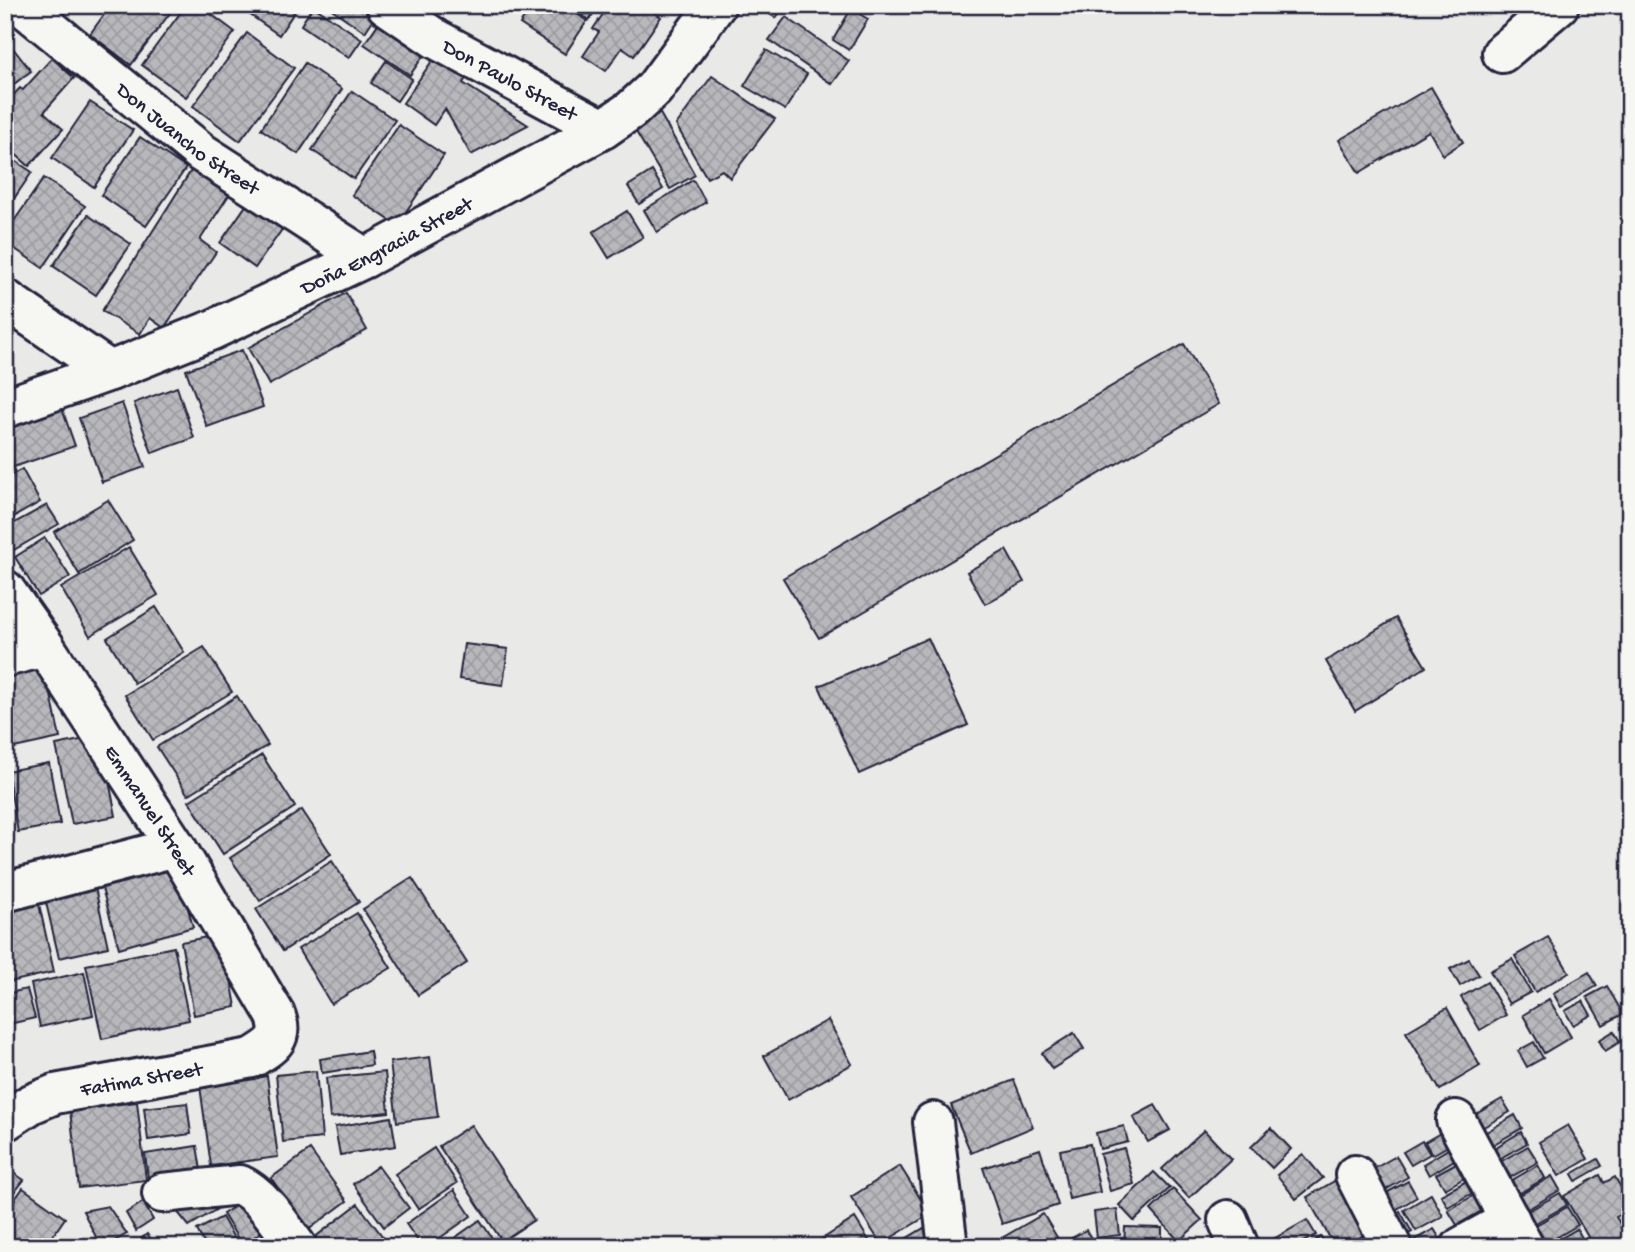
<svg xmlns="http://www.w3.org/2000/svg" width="1635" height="1252" font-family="'Gochi Hand',sans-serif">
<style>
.building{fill:url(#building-cross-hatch);stroke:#22223b;stroke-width:2}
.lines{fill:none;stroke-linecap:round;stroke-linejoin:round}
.minor-casing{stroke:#22223b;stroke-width:44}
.minor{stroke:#f6f6f2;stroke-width:38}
.labels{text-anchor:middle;stroke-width:7;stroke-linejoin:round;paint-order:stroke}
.street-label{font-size:21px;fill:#22223b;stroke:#f6f6f2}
</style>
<defs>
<pattern id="building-cross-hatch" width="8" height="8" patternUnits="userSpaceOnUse" patternTransform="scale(1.75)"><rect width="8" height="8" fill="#b8b8bc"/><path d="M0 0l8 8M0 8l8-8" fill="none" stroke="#9e9ea2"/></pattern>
</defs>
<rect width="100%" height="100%" fill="#e9e9e7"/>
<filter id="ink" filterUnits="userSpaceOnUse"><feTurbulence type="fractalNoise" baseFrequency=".0143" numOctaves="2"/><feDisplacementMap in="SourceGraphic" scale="14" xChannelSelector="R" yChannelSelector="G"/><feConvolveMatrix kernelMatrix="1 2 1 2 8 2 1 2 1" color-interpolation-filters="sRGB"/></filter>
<g filter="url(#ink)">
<g class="building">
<path d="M111 5H176L131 65 90 34Z"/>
<path d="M186 5H199L235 32 186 97 142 65Z"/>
<path d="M236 5H299L279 35Z"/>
<path d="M326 5H375L380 9 365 32Z"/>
<path d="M502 5H518L513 13Z"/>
<path d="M533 5H564L587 21 565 54 520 24Z"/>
<path d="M567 5H599L589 20Z"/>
<path d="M609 5H644L661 17 634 56 622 48 606 71 583 56 599 32 593 29Z"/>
<path d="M755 5H784L776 18Z"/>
<path d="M313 6 362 39 349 58 301 25Z"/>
<path d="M851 9 868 19 849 50 833 40Z"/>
<path d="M387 11 433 42 410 75 364 44Z"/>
<path d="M786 17 849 61 832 84 769 40Z"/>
<path d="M247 33 294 68 240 141 193 106Z"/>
<path d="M5 38 31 71 5 91Z"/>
<path d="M441 48 472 69 463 83 528 125 471 155 445 109 434 125 403 103Z"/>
<path d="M766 50 807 74 785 110 744 86Z"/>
<path d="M52 58 74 78 44 112 63 129 29 166 5 145V104L20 88 23 90Z"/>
<path d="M386 61 412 79 397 101 371 83Z"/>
<path d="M305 63 342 89 298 154 261 129Z"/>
<path d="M712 76 775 119 730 178 722 170 707 178 676 125Z"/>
<path d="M1431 87 1463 142 1443 155 1429 131 1359 173 1339 140Z"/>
<path d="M352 91 395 120 354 179 312 150Z"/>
<path d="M90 102 133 130 94 187 52 158Z"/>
<path d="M658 110 695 175 670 189 632 125Z"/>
<path d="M399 125 444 155 397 225 352 195Z"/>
<path d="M140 137 186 168 146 226 101 195Z"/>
<path d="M5 154 32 172 5 212Z"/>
<path d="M194 166 232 190 200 240 216 252 164 328 150 318 140 334 102 311Z"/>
<path d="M652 171 663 189 639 204 628 186Z"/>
<path d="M44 178 85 206 43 268 5 242V234Z"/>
<path d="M693 180 706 202 657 232 644 210Z"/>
<path d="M247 204 283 228 255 268 220 243Z"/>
<path d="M627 211 643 237 609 258 593 232Z"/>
<path d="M88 215 131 244 96 295 53 266Z"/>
<path d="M346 293 367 330 269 385 248 348Z"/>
<path d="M1184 344 1219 404 819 638 783 578Z"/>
<path d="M242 350 263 407 207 427 186 370Z"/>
<path d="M177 387 194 438 152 453 134 403Z"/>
<path d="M59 400 75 446 5 470V420Z"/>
<path d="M122 403 145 467 102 482 79 418Z"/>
<path d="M22 469 40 502 5 522V478Z"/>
<path d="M108 500 133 540 79 574 54 532Z"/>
<path d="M47 505 59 524 5 555V528Z"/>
<path d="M45 538 70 577 39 596 15 557Z"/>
<path d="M129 547 158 595 90 636 61 588Z"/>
<path d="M1006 550 1024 582 985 604 967 572Z"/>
<path d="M156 607 184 652 134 683 107 638Z"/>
<path d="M1396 618 1426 667 1355 711 1326 661Z"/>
<path d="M928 638 968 725 859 774 819 686Z"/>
<path d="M464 644 508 649 503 685 459 679Z"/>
<path d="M204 647 232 692 153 740 125 695Z"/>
<path d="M44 661 60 738 5 750V669Z"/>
<path d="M237 696 268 745 188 795 157 747Z"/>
<path d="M100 736 116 816 72 824 56 745Z"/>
<path d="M262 755 295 807 223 854 189 801Z"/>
<path d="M49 763 60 824 18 832 7 771Z"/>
<path d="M302 810 331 854 260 901 230 858Z"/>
<path d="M5 826 10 853 5 854Z"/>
<path d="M174 857 193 927 119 948 99 878Z"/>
<path d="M332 861 359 902 283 951 256 909Z"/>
<path d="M412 878 467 963 418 995 363 909Z"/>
<path d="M94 883 108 947 59 958 44 894Z"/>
<path d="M39 904 54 972 5 983V912Z"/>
<path d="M357 913 391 968 331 1004 298 949Z"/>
<path d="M223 934 236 1007 194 1015 181 942Z"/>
<path d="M1548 937 1569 972 1535 992 1515 956Z"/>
<path d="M174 947 189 1020 102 1039 86 965Z"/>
<path d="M1469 959 1479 975 1460 986 1450 969Z"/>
<path d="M1512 959 1531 992 1509 1004 1490 971Z"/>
<path d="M84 972 93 1015 40 1027 31 984Z"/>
<path d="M1589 972 1597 986 1561 1007 1553 993Z"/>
<path d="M1487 982 1506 1015 1480 1030 1461 997Z"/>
<path d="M1607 986 1623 1014 1603 1025 1587 997Z"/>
<path d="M27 989 35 1018 5 1025V994Z"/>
<path d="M1549 999 1571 1037 1544 1053 1523 1015Z"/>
<path d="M1583 1001 1591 1015 1573 1025 1565 1011Z"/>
<path d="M1447 1008 1480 1066 1440 1090 1406 1032Z"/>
<path d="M828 1020 852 1064 788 1100 764 1056Z"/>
<path d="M1614 1031 1620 1042 1605 1051 1599 1040Z"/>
<path d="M1074 1033 1084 1049 1052 1069 1042 1053Z"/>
<path d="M1534 1042 1543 1058 1527 1067 1518 1051Z"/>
<path d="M370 1051 372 1065 322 1073 320 1059Z"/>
<path d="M430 1057 438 1117 397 1122 390 1062Z"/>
<path d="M5 1067 14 1074 5 1084Z"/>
<path d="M316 1071 322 1138 283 1142 276 1075Z"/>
<path d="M385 1072 389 1112 330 1118 326 1078Z"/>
<path d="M267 1076 278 1157 211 1166 200 1086Z"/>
<path d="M1014 1080 1033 1127 971 1153 951 1105Z"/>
<path d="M1502 1099 1510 1112 1473 1133 1466 1120Z"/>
<path d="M137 1102 146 1180 79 1188 70 1110Z"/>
<path d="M187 1103 191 1134 148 1140 144 1108Z"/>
<path d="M1155 1105 1170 1130 1148 1142 1133 1117Z"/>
<path d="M1515 1115 1522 1128 1480 1152 1473 1140Z"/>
<path d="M391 1117 396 1146 340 1155 335 1127Z"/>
<path d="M1456 1124 1464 1137 1432 1155 1425 1142Z"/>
<path d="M471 1125 534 1220 502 1241 439 1146Z"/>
<path d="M1568 1125 1588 1159 1559 1176 1539 1142Z"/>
<path d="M1124 1126 1128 1142 1100 1149 1096 1133Z"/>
<path d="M1271 1128 1291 1149 1272 1168 1251 1147Z"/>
<path d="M1204 1130 1231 1159 1189 1198 1162 1169Z"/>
<path d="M1521 1132 1527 1143 1492 1163 1486 1153Z"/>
<path d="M1422 1141 1430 1154 1411 1165 1403 1152Z"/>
<path d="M1460 1142 1466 1153 1429 1175 1423 1164Z"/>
<path d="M1090 1144 1100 1192 1069 1199 1060 1150Z"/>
<path d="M197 1146 201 1170 148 1178 145 1154Z"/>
<path d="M1528 1146 1538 1162 1502 1182 1493 1166Z"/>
<path d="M434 1148 457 1183 418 1209 395 1174Z"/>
<path d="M1124 1148 1134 1184 1110 1191 1100 1154Z"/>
<path d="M1040 1149 1058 1205 1002 1224 983 1168Z"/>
<path d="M310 1150 347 1201 308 1230 271 1178Z"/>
<path d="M1303 1154 1323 1178 1296 1199 1277 1175Z"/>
<path d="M1396 1156 1408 1177 1375 1196 1363 1175Z"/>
<path d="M1467 1157 1476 1171 1445 1189 1436 1174Z"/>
<path d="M1598 1159 1602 1166 1576 1181 1572 1174Z"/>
<path d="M1538 1165 1545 1178 1510 1199 1502 1186Z"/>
<path d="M378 1166 409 1208 384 1227 353 1184Z"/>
<path d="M900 1166 930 1214 881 1244 851 1197Z"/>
<path d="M5 1167 24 1180 11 1197 5 1193Z"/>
<path d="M1154 1172 1170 1188 1134 1221 1119 1205Z"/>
<path d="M1479 1174 1486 1185 1448 1207 1441 1195Z"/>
<path d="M1600 1175 1604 1183 1615 1177 1630 1203V1209L1616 1217 1630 1240V1241L1621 1247H1594L1564 1196Z"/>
<path d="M1343 1176 1373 1230 1343 1247H1335L1307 1197Z"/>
<path d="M1552 1176 1560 1190 1518 1215 1510 1201Z"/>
<path d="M1408 1181 1417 1197 1387 1215 1377 1198Z"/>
<path d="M23 1188 65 1218 45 1247H25L5 1233V1213Z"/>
<path d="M1173 1189 1202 1220 1179 1241 1151 1210Z"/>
<path d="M454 1190 471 1216 427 1247H422L406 1224Z"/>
<path d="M1483 1190 1492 1205 1457 1225 1448 1210Z"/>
<path d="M1560 1193 1567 1205 1525 1229 1518 1217Z"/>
<path d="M1431 1194 1443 1216 1416 1231 1404 1210Z"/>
<path d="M249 1197 268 1228 242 1245 223 1214Z"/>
<path d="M166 1198 224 1205 189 1226Z"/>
<path d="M143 1202 153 1220 136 1231 126 1213Z"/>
<path d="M358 1204 383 1237 370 1247H321L314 1238Z"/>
<path d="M108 1206 127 1234 104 1247H101L83 1211Z"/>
<path d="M1567 1207 1578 1225 1540 1247 1526 1231Z"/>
<path d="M1117 1209 1120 1235 1097 1238 1094 1212Z"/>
<path d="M1400 1211 1412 1232 1401 1238 1389 1218Z"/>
<path d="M1043 1214 1061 1244 1086 1230 1096 1246 998 1247 995 1242Z"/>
<path d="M222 1217 239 1247H206L197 1230Z"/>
<path d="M855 1218 873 1247H814L813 1245Z"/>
<path d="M480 1220 492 1238 480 1247H452L449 1242Z"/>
<path d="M1307 1220 1316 1235 1294 1247H1259Z"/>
<path d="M1125 1227 1162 1228V1247H1124Z"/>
<path d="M924 1228 935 1247H892Z"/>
<path d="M1434 1229 1445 1247H1406L1405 1245Z"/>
<path d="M1577 1229 1587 1247H1546Z"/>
<path d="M1374 1231 1382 1247H1346Z"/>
<path d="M147 1234 157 1247H131Z"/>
<path d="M1321 1237 1326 1247H1305Z"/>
</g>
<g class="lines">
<defs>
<g id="minor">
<path id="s1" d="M21 5 202 153 365 258"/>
<path id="s2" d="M386 5 436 39 603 129"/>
<path d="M1502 53 1559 5"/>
<path d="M5 299 110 371"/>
<path id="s3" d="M5 408 110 371 212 330 365 258 603 129 631 110 654 89 716 5"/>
<path id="s4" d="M5 590 45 647 176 847 275 1014C285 1039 272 1046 252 1058L55 1094 31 1104 5 1121"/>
<path d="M5 657 45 647"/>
<path d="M5 892 176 847"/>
<path d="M1456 1120 1524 1247"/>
<path d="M933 1122 948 1247"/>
<path d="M1355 1175 1392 1247"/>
<path d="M162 1193 240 1185C263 1195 282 1227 297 1247"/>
<path d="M1228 1220 1239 1247"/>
<path d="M1461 1247 1510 1220"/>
</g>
</defs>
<use href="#minor" class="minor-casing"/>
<use href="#minor" class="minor"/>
</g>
</g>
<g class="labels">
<g class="street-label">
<text dy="7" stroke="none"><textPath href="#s2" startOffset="145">Don Paulo Street</textPath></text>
<text dy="7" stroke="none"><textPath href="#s1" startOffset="214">Don Juancho Street</textPath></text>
<text dy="7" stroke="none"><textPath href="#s3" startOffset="415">Doña Engracia Street</textPath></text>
<text dy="7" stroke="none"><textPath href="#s4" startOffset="264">Emmanuel Street</textPath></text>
<text transform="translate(141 1078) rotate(-10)" y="7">Fatima Street</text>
</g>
</g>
<rect width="1635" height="1252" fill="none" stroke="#f6f6f2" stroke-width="28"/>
<rect x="14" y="14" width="1607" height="1224" fill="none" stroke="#22223b" stroke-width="2.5" filter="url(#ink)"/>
</svg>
